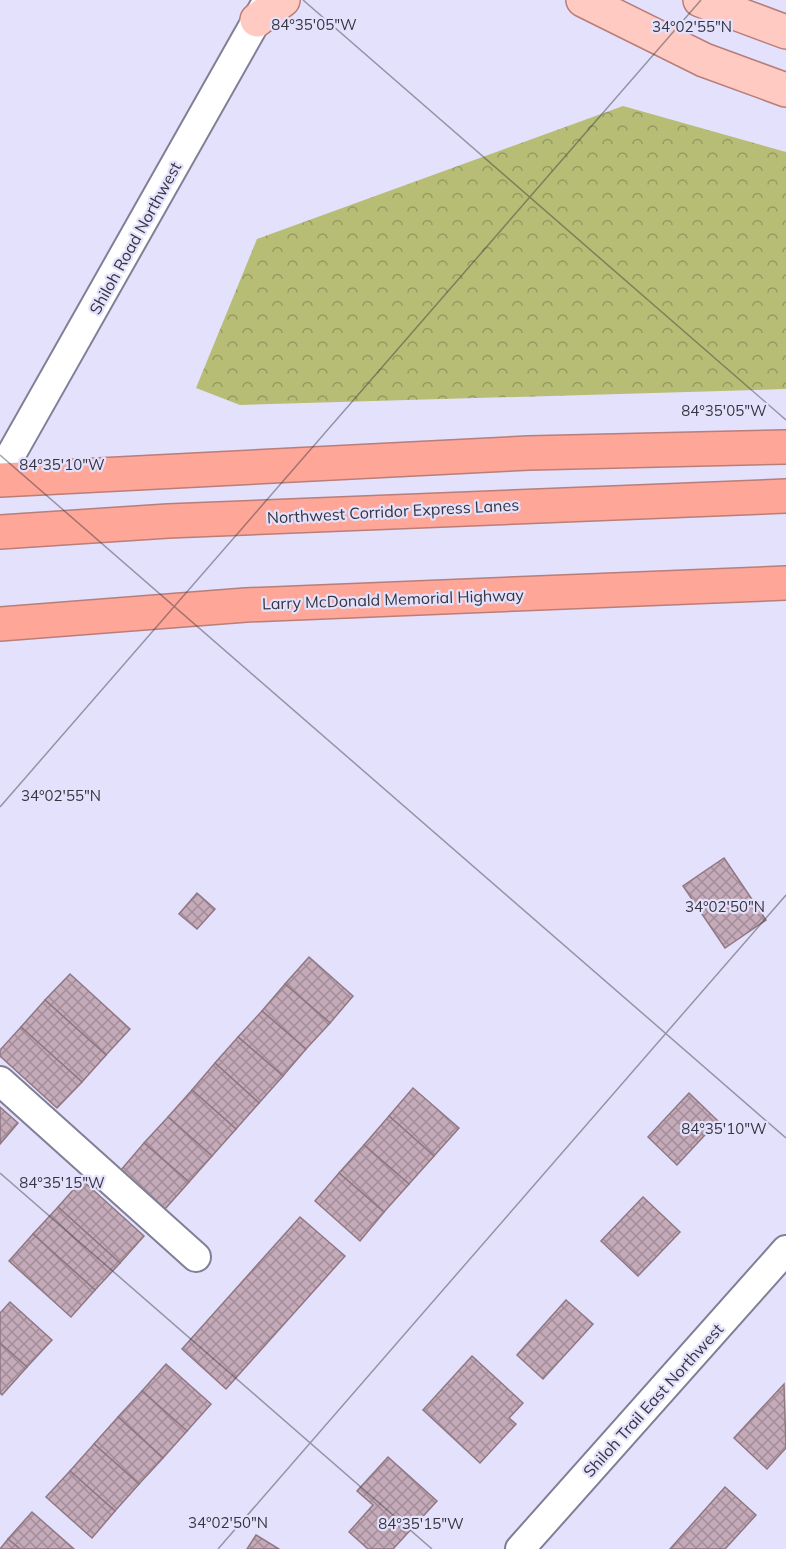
<svg xmlns="http://www.w3.org/2000/svg" width="786" height="1549" font-family="Mulish,sans-serif">
<style>
.forest{fill:url(#forest-crowns)}
.building{fill:url(#building-cross-hatch);stroke:#907784;stroke-width:1.5}
.lines{fill:none;stroke-linecap:round;stroke-linejoin:round}
.minor-casing{stroke:#817f96;stroke-width:32}
.major-casing{stroke:#b87e79;stroke-width:36}
.highway-casing{stroke:#b87e79;stroke-width:36}
.minor{stroke:#fff;stroke-width:28}
.major{stroke:#fecac1;stroke-width:33}
.highway{stroke:#fea698;stroke-width:33}
.ticks{fill:none;stroke:#36353f;stroke-width:1.5;stroke-opacity:0.45}
.labels{text-anchor:middle;stroke-width:4.5;stroke-linejoin:round;paint-order:stroke}
.street-label{font-size:16px;fill:#36353f;stroke:#e4e1fc}
.ticks-label{font-size:15px;text-anchor:middle;fill:#36353f;stroke:#e4e1fc;stroke-width:4.5;stroke-linejoin:round;paint-order:stroke}
</style>
<defs>
<pattern id="forest-crowns" width="20" height="18" patternUnits="userSpaceOnUse" patternTransform="scale(1.5)"><rect width="20" height="18" fill="#b7bd74"/><path d="M2 6a3 3 0 1 1 6 0M12 15a3 3 0 1 1 6 0" fill="none" stroke="#969a61"/></pattern>
<pattern id="building-cross-hatch" width="8" height="8" patternUnits="userSpaceOnUse" patternTransform="scale(1.5)"><rect width="8" height="8" fill="#c5abb9"/><path d="M0 0l8 8M0 8l8-8" fill="none" stroke="#a18c98"/></pattern>
</defs>
<rect width="100%" height="100%" fill="#e4e1fc"/>
<path class="forest" d="M623 106 786 152V389L240 405 196 388 257 239Z"/>
<g class="building">
<path d="M724 858 766 920 725 948 683 886Z"/>
<path d="M197 893 215 909 197 929 179 914Z"/>
<path d="M309 957 353 996 330 1023 285 984Z"/>
<path d="M70 974 130 1029 106 1055 45 1000Z"/>
<path d="M285 984 330 1023 306 1049 262 1011Z"/>
<path d="M45 1000 106 1055 82 1082 21 1027Z"/>
<path d="M262 1011 306 1049 283 1076 238 1037Z"/>
<path d="M21 1027 82 1082 57 1108 0 1056V1050Z"/>
<path d="M238 1037 283 1076 259 1103 215 1063Z"/>
<path d="M215 1063 259 1103 236 1129 192 1090Z"/>
<path d="M413 1088 459 1128 434 1156 389 1116Z"/>
<path d="M192 1090 236 1129 212 1156 168 1117Z"/>
<path d="M689 1093 718 1121 677 1165 648 1137Z"/>
<path d="M0 1107 18 1123 0 1144Z"/>
<path d="M389 1116 434 1156 409 1184 364 1145Z"/>
<path d="M168 1117 212 1156 189 1182 144 1143Z"/>
<path d="M144 1143 189 1182 165 1209 121 1170Z"/>
<path d="M364 1145 409 1184 384 1212 339 1173Z"/>
<path d="M339 1173 384 1212 360 1241 315 1201Z"/>
<path d="M82 1180 144 1236 120 1263 58 1207Z"/>
<path d="M643 1197 680 1232 638 1276 601 1241Z"/>
<path d="M58 1207 120 1263 95 1290 33 1234Z"/>
<path d="M300 1217 345 1256 226 1389 182 1349Z"/>
<path d="M33 1234 95 1290 71 1317 9 1261Z"/>
<path d="M566 1300 593 1324 543 1379 517 1355Z"/>
<path d="M10 1302 52 1340 27 1367 0 1343V1313Z"/>
<path d="M0 1343 27 1367 2 1395 0 1393Z"/>
<path d="M472 1356 523 1403 509 1418 516 1424 480 1463 423 1410Z"/>
<path d="M166 1364 211 1404 187 1431 142 1391Z"/>
<path d="M784 1384 786 1448 767 1469 734 1438Z"/>
<path d="M142 1391 187 1431 163 1458 118 1417Z"/>
<path d="M118 1417 163 1458 139 1484 94 1444Z"/>
<path d="M94 1444 139 1484 115 1511 70 1471Z"/>
<path d="M388 1457 437 1501 393 1549H368L349 1532 373 1505 357 1491Z"/>
<path d="M70 1471 115 1511 92 1538 46 1497Z"/>
<path d="M725 1487 756 1515 725 1549H670Z"/>
<path d="M32 1512 74 1549H20L8 1539Z"/>
<path d="M256 1535 279 1549H247Z"/>
<path d="M8 1539 20 1549H0Z"/>
</g>
<g class="lines">
<defs>
<g id="minor">
<path d="M0 474 268 0"/>
<path d="M0 1081 196 1257"/>
<path d="M520 1549 786 1250"/>
</g>
<g id="major">
<path d="M583 0 704 60 786 90"/>
<path d="M700 0 786 32"/>
<path d="M257 20 283 0"/>
</g>
<g id="highway">
<path d="M0 480 529 453 786 447"/>
<path d="M0 532 168 521 786 496"/>
<path d="M0 624 246 605 786 583"/>
</g>
</defs>
<use href="#minor" class="minor-casing"/>
<use href="#major" class="major-casing"/>
<use href="#highway" class="highway-casing"/>
<use href="#minor" class="minor"/>
<use href="#major" class="major"/>
<use href="#highway" class="highway"/>
</g>
<path class="ticks" d="M303 0 786 420M0 455 786 1138M0 807 701 0M0 1173 432 1549M218 1549 786 895"/>
<g class="labels">
<g class="street-label">
<text transform="translate(135 238) rotate(-61)" y="6">Shiloh Road Northwest</text>
<text transform="translate(393 511) rotate(-3)" y="6">Northwest Corridor Express Lanes</text>
<text transform="translate(393 599) rotate(-2)" y="6">Larry McDonald Memorial Highway</text>
<text transform="translate(653 1400) rotate(-48)" y="6">Shiloh Trail East Northwest</text>
</g>
</g>
<g class="ticks-label">
<text x="314" y="30">84°35'05"W</text>
<text x="692" y="32">34°02'55"N</text>
<text x="724" y="416">84°35'05"W</text>
<text x="62" y="470">84°35'10"W</text>
<text x="61" y="801">34°02'55"N</text>
<text x="725" y="912">34°02'50"N</text>
<text x="724" y="1134">84°35'10"W</text>
<text x="62" y="1188">84°35'15"W</text>
<text x="228" y="1528">34°02'50"N</text>
<text x="421" y="1529">84°35'15"W</text>
</g>
</svg>
